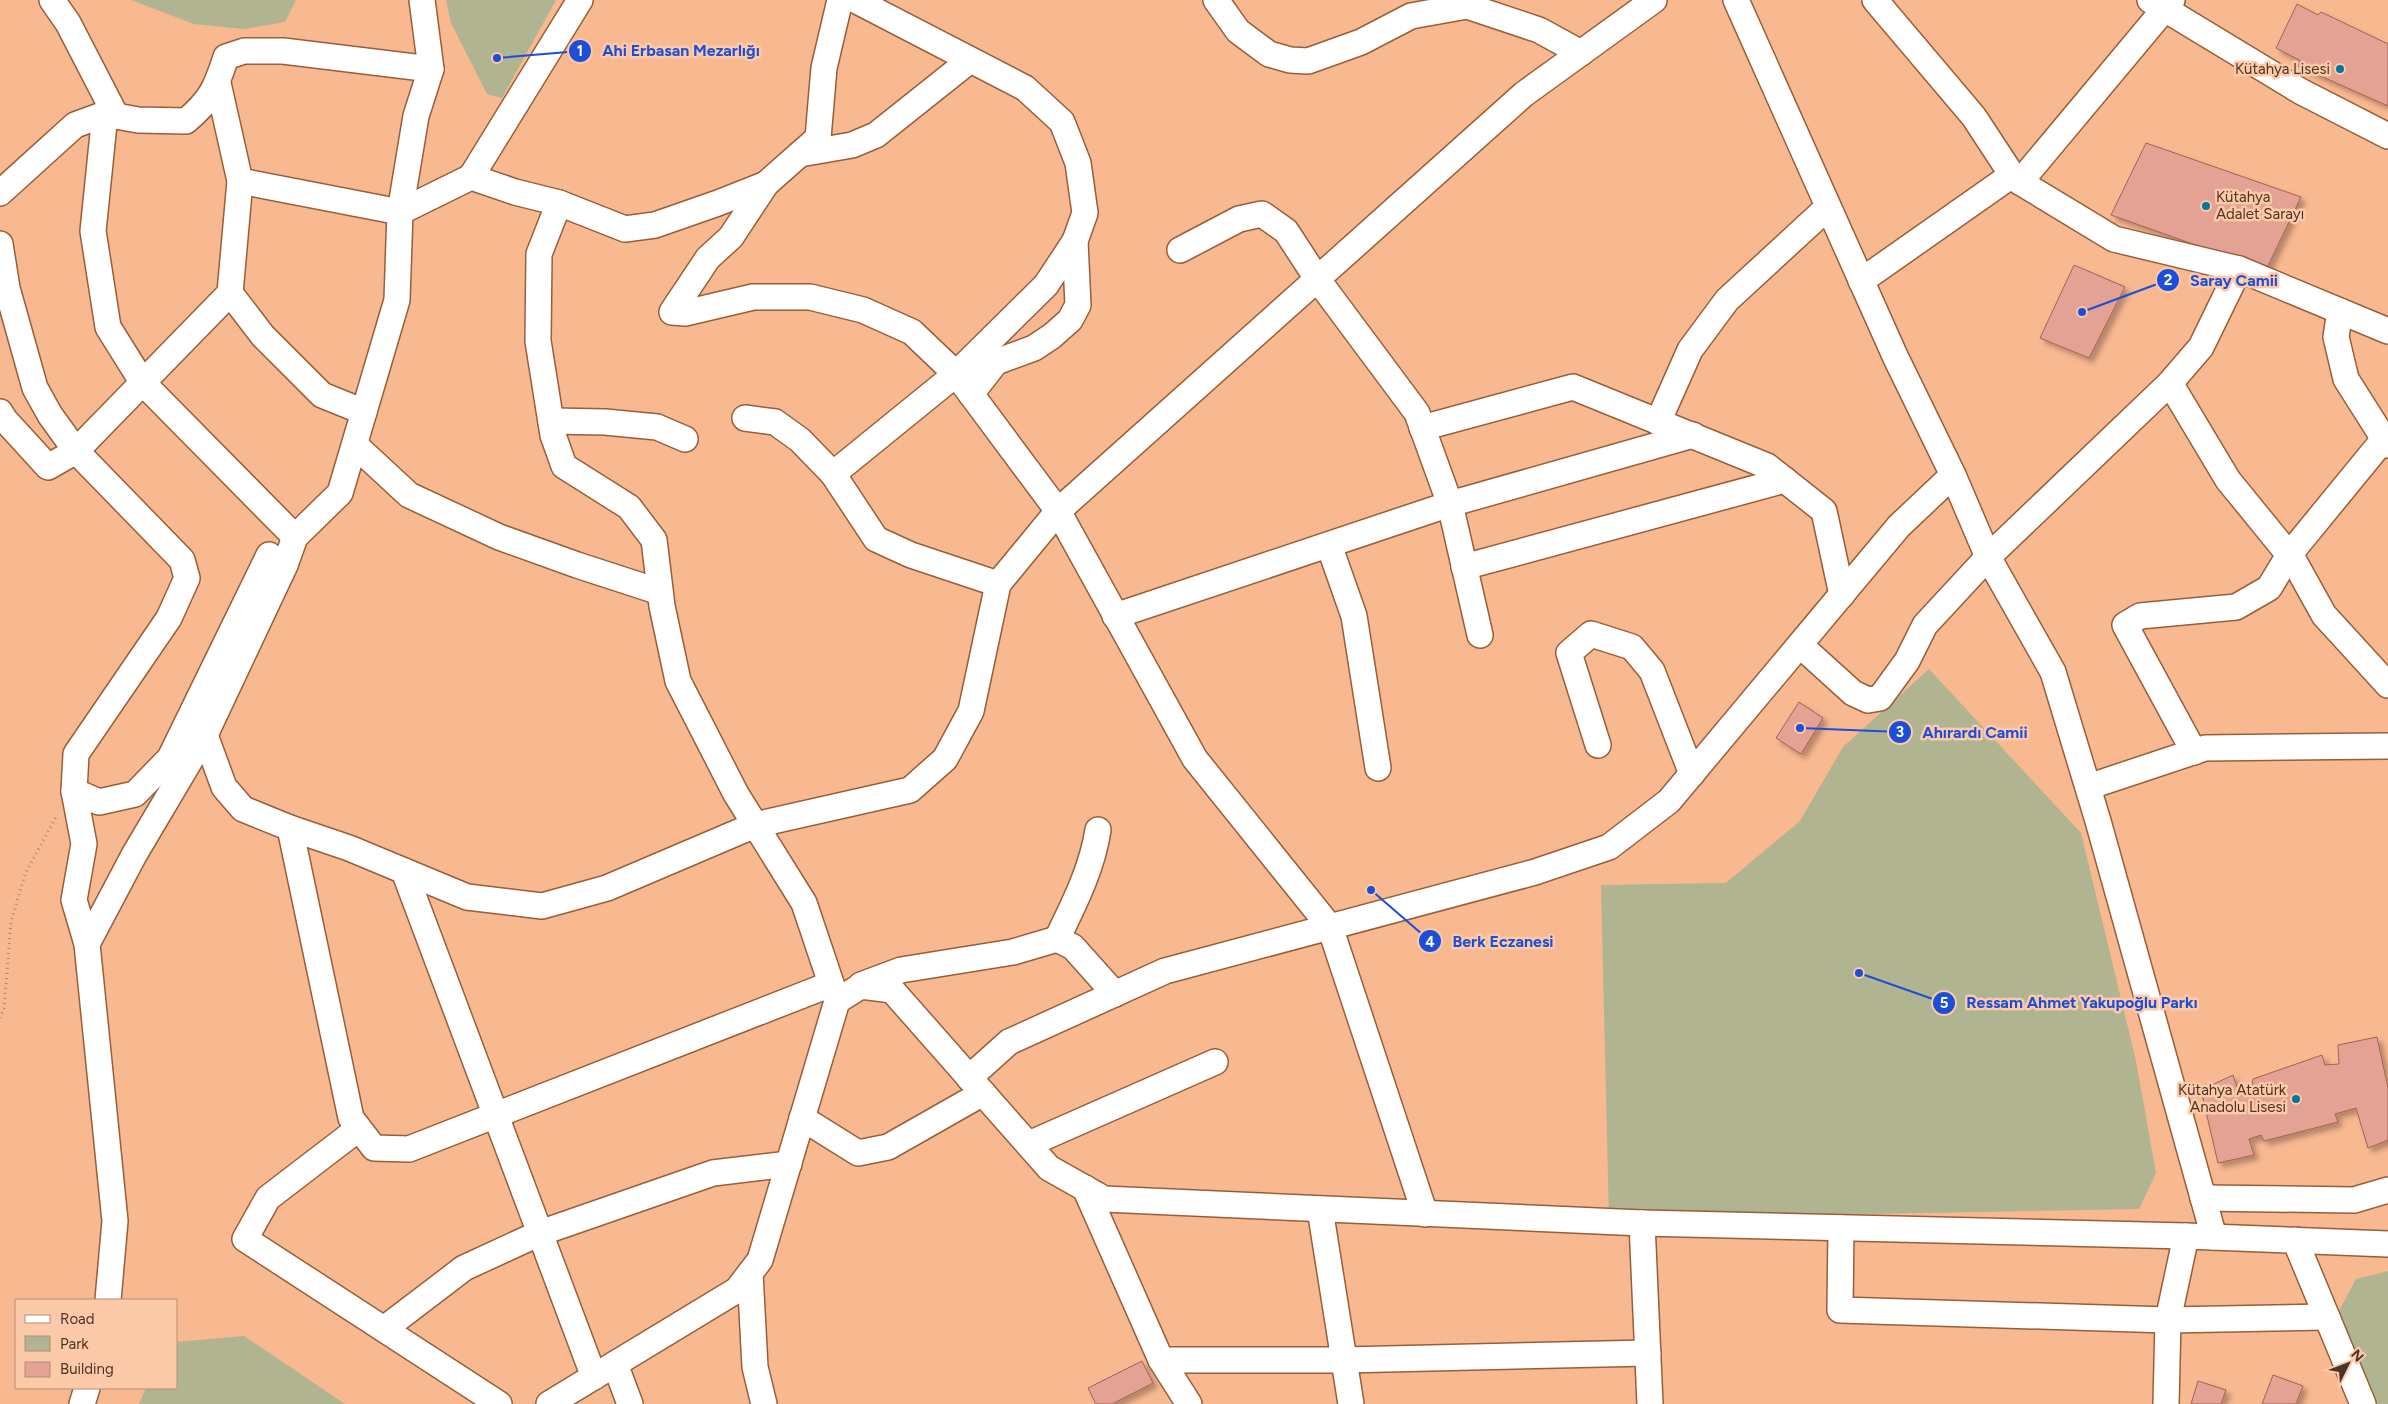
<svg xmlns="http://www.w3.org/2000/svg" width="2388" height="1404" font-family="Figtree,sans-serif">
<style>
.green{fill:#b0b490}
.building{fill:#e3a294;stroke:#a46153;filter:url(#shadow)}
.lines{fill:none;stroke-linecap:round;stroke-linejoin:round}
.minor-casing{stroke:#975f39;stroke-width:28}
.path{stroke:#b78567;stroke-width:3;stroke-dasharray:1 4;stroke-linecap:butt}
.minor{stroke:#fff;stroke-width:25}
.poi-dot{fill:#04759f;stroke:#fcc9a9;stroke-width:2}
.labels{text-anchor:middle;stroke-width:5;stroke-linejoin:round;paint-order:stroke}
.poi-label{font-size:15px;fill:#4d3424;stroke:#fcc9a9;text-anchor:end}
.leader{fill:none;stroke:#1d4ed8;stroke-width:2}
.callout-dot{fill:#1d4ed8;stroke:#fcc9a9;stroke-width:2}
.mark-label{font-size:15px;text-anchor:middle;font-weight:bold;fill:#fff}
.callout-label{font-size:16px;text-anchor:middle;font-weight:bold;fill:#1d4ed8;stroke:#fcc9a9;stroke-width:5;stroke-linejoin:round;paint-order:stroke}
</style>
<defs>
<filter id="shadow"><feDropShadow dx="4.5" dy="4.5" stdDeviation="2.5" flood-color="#0004"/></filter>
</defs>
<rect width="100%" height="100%" fill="#f8b890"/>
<g class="green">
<path d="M131 0H296L285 22 244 29 194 24Z"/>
<path d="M446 0H556L502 98 487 94 451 23Z"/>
<path d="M1929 669 2081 833 2136 1061 2156 1173 2139 1209 1609 1219 1601 885 1726 883 1800 821 1843 747Z"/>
<path d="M2388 1271V1404H2377L2337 1315 2356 1279Z"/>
<path d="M244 1336 345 1404H139L146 1388H176V1342Z"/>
</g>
<g class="building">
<path d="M2297 4 2318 15 2321 12 2388 44V106L2298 66 2301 61 2276 48Z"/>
<path d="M2146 143 2301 197 2266 270 2111 215Z"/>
<path d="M2074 265 2125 287 2089 358 2040 338Z"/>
<path d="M1799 702 1823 718 1801 754 1776 738Z"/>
<path d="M2377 1037 2388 1088V1140L2368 1148 2356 1108 2335 1114 2338 1122 2264 1141 2261 1135 2249 1139 2254 1155 2218 1163 2201 1090 2233 1075 2237 1087 2252 1088 2253 1079 2322 1055 2325 1065 2339 1064 2338 1045Z"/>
<path d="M1142 1361 1153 1383 1112 1404H1096L1088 1388Z"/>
<path d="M2273 1375 2303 1386 2296 1404H2262Z"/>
<path d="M2198 1381 2226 1390 2221 1404H2191Z"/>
</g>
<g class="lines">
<defs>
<g id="minor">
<path d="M52 0 68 23 116 116"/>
<path d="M1216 0 1238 31 1269 54 1290 60 1308 61 1361 42 1411 16 1467 6 1539 30 1581 53"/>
<path d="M1736 0 1895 356 1953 475 1988 557 2053 672 2098 821 2214 1237"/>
<path d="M1875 0 1974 117 2012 175 2020 182 2114 239 2239 269 2388 331"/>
<path d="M2150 0 2300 91 2388 136"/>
<path d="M105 114 93 231 108 327 143 383 295 537"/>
<path d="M800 154 852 145 876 135 969 61"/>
<path d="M471 177 580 0"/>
<path d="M240 181 400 212 471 177 515 192 559 203 625 229 655 225 718 203 766 184 818 138 824 68 840 0"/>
<path d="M2020 182 2172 0"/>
<path d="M766 184 731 237 708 258 672 312 685 313 753 297H810L863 310 912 332 956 374 1058 511 1195 759 1330 927 1425 1214"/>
<path d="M0 193 75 125 105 114 138 120 186 121C211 100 216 88 226 57L244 51H283L431 69"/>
<path d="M559 203 539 254 538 341 553 435 564 466 629 507 654 540 662 606 678 681 736 794 804 903 837 1001"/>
<path d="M0 244 7 288 35 388 50 415 76 451 182 560 187 578 169 618 76 754 74 791 99 802 135 794 170 758 269 555 285 565"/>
<path d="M1180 250 1239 219 1262 214 1286 231 1318 280 1417 413 1450 504 1480 635"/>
<path d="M1861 281 2012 175"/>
<path d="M230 293 263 336 322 395 364 412"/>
<path d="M2340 311 2336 337 2346 379 2384 439"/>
<path d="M2170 383 2228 480 2294 561 2324 615 2388 685"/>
<path d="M971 394 996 362 1034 348 1052 336 1070 320 1078 305 1075 241"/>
<path d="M0 412 5 420 48 467 76 451 230 293 240 181 218 83"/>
<path d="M745 418 775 422 800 440 833 474 876 539 911 555 998 584"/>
<path d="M551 421 605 422 657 427 685 439"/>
<path d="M1658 422 1690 350 1727 300 1828 207"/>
<path d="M1422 428 1573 387 1767 466 1824 511 1842 595"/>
<path d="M355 445 409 495 499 537 577 565 660 592"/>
<path d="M833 474 956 374 1046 285 1075 241 1085 213 1078 163 1062 122 1025 88 855 0"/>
<path d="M1329 545 1354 616 1378 768"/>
<path d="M1464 567 1785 480"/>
<path d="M1115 616 1450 504 1693 435"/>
<path d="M1800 645 1853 693 1868 700 1880 698 1907 661 1925 625 1988 557 2170 383 2201 347 2239 269"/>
<path d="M205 735 224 787 243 809 290 828 349 848 467 897 542 906 607 888 755 825 910 790 945 759 971 711 998 584 1058 511 1524 94 1654 0"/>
<path d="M1598 745 1569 653 1591 634 1632 647 1652 671 1692 774"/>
<path d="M2194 752 2125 625 2140 616 2236 607 2269 588 2289 555 2384 439 2388 445"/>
<path d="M2088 787 2205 748 2388 746"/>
<path d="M74 791 84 844 74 900 87 944"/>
<path d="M290 828 351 1118 374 1148 409 1149 831 984"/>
<path d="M404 871 594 1377"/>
<path d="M1057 939C1074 904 1092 869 1098 830"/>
<path d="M861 985 901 970 1013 952 1057 939 1073 947 1115 994"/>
<path d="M969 1078 1009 1042 1165 971 1535 872 1609 847 1669 801 1899 526 1953 475"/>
<path d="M802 1118 858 1153 888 1147 983 1093"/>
<path d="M358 1129 268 1198 245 1239 499 1404"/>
<path d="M1029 1144 1215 1062"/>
<path d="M1085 1188 1161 1360 1189 1404"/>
<path d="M2203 1198 2354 1200 2388 1190"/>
<path d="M1320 1209 1351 1404"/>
<path d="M1642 1223 1650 1404"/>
<path d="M1841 1228 1840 1310 2168 1320 2327 1317"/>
<path d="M2295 1240 2363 1404"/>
<path d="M750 1273 755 1367 764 1404"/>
<path d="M108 1300 115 1221 87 944 134 855 205 735 285 565 295 537 340 493 397 300 400 212 416 116 431 69 422 0"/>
<path d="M384 1329 464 1268 540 1233 713 1173 789 1164"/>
<path d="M1161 1360H1344L1648 1353"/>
<path d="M615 1364 630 1404"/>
<path d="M82 1404 87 1388"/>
<path d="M549 1404 737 1290 760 1260 837 1001 861 986 892 990 1049 1168 1104 1199 1642 1223 2186 1236 2388 1244"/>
<path d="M2166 1404 2168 1320 2186 1236"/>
</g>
</defs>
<use href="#minor" class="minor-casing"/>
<path class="path" d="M0 1018 4 1008 11 922 25 874 56 817"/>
<use href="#minor" class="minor"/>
</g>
<g class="poi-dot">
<circle cx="2340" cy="69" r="5"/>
<circle cx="2206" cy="206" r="5"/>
<circle cx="2296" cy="1099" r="5"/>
</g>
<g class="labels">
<g class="poi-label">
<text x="2330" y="74">Kütahya Lisesi</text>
<text x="2216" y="202" text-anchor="start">Kütahya<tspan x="2216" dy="17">Adalet Sarayı</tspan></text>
<text x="2286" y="1095">Kütahya Atatürk<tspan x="2286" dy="17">Anadolu Lisesi</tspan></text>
</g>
</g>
<path class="leader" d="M497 58L580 51M2082 312L2168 280M1800 728L1900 732M1371 890L1430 941M1859 973L1944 1003"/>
<g class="callout-dot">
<circle cx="497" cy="58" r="5"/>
<circle cx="2082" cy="312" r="5"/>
<circle cx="1800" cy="728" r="5"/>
<circle cx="1371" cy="890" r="5"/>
<circle cx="1859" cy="973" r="5"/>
<circle cx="580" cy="51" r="12"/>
<circle cx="2168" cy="280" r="12"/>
<circle cx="1900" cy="732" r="12"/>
<circle cx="1430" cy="941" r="12"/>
<circle cx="1944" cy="1003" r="12"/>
</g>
<g class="mark-label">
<text x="580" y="56">1</text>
<text x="2168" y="285">2</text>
<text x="1900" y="737">3</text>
<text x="1430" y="947">4</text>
<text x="1944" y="1008">5</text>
</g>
<g class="callout-label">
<text x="681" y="56">Ahi Erbasan Mezarlığı</text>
<text x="2234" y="286">Saray Camii</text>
<text x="1975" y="738">Ahırardı Camii</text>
<text x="1503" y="947">Berk Eczanesi</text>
<text x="2082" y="1008">Ressam Ahmet Yakupoğlu Parkı</text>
</g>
<rect x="15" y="1299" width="162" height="90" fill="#fcc9a9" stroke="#b68d74"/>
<rect x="25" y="1315" width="25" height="8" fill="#ffffff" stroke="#b68d74"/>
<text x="60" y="1324" font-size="15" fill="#4d3424">Road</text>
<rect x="25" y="1336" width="25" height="15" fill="#b0b490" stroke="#b68d74"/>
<text x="60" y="1349" font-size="15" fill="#4d3424">Park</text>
<rect x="25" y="1362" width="25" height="15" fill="#e3a294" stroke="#b68d74"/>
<text x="60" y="1374" font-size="15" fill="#4d3424">Building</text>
<g transform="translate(2348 1364) rotate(48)" stroke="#fcc9a9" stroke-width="4" paint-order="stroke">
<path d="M0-4L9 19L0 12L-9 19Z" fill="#4d3424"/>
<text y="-8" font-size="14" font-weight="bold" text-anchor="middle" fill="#4d3424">N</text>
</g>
</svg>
